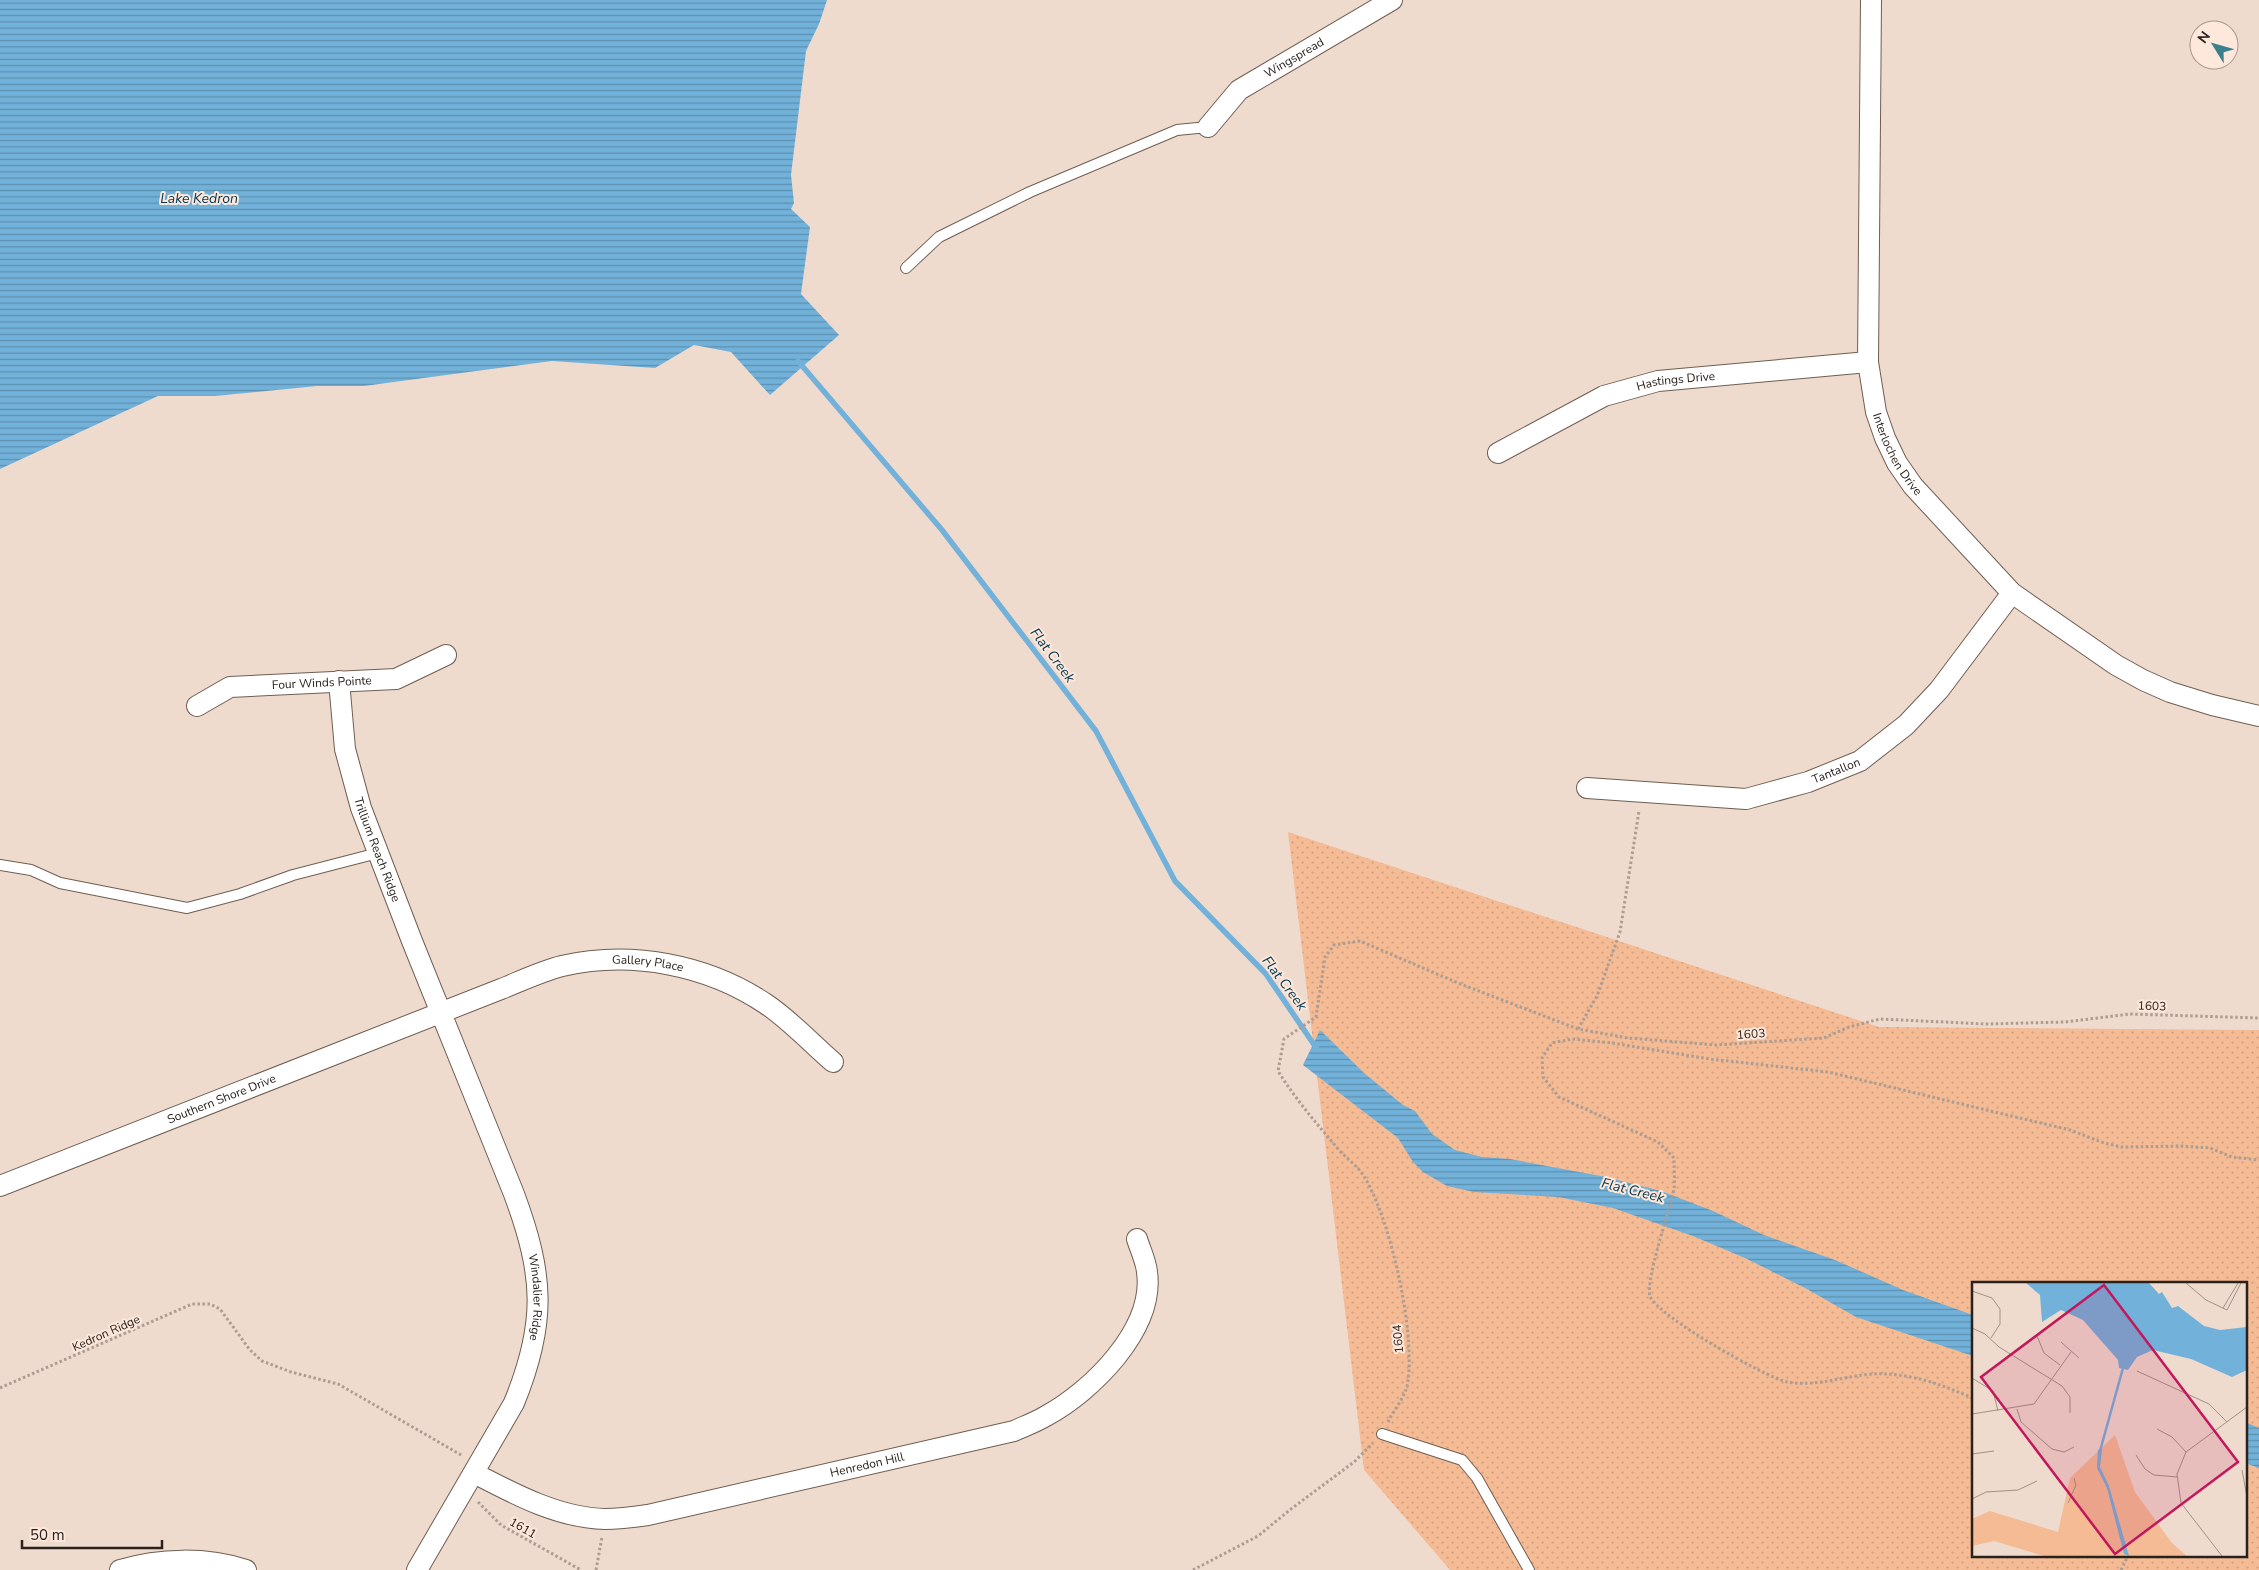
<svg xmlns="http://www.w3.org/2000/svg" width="2259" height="1570" font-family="'Nunito Sans',sans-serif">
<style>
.grass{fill:url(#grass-dots);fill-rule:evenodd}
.water{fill:url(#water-rules)}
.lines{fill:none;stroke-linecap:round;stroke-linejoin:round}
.stream{stroke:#72b1d9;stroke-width:5.5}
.lane-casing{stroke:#6f5e52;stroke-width:12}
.street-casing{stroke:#6f5e52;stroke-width:22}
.path{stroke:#ac9c92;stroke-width:3;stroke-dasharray:2.5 2.5;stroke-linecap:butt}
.lane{stroke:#fff;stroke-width:10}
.street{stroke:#fff;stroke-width:20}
.labels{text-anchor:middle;stroke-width:4;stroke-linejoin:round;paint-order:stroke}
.street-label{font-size:12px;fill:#29211c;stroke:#fde8db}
.water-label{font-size:14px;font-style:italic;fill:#003751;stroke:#fde8db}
.inset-river{fill:none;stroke:#72b1d9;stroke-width:2.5}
.inset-road{fill:none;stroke:#a09187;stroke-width:1}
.view{fill:#c2185b;fill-opacity:0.15;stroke:#c2185b;stroke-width:2.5}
.inset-edge{fill:none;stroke:#29211c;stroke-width:2.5}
</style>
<defs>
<pattern id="grass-dots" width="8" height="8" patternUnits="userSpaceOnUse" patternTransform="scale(1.25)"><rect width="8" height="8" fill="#f4bb95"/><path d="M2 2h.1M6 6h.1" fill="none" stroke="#d1a080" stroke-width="1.8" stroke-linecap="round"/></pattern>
<pattern id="water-rules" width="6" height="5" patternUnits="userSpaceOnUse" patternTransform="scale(1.25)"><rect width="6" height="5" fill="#72b1d9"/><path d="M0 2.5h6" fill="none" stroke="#5e90af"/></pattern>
</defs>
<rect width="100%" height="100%" fill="#efdbce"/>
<path class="grass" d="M1288 832 1879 1027 2259 1030V1570H1450L1364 1470ZM1973 1284H2245V1556H1973Z"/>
<g class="water">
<path d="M0 0H827L819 24 806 51 791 175 794 203 791 209 810 227 801 294 839 335 770 395 731 352 694 345 655 368 552 361 364 386H317L215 396H158L0 469Z"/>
<path d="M1320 1030 1364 1073 1403 1105 1415 1111 1432 1134 1455 1150 1482 1157 1510 1159 1606 1177 1661 1191 1713 1211 1764 1235 1835 1260 1903 1290 1973 1315V1356L1856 1317 1807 1289 1745 1258 1693 1236 1613 1208 1558 1197 1474 1192 1447 1186 1423 1172 1413 1162 1398 1138 1303 1065Z"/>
<path d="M2245 1422 2259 1428V1468L2245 1463Z"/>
</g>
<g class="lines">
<path class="stream" d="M798 361 942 530 1096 731 1175 881 1266 974 1317 1049"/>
<defs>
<g id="lane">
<path d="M906 268 939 237 1030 192 1177 130 1208 127"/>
<path d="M0 865 31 870 60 883 187 908 240 894 293 875 378 853"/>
<path d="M1382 1434 1462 1460 1477 1478 1529 1570"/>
</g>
<g id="street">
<path id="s1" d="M1871 0 1868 362 1876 412 1885 438 1897 463 1913 486 2012 593 2116 665 2143 680 2170 692 2212 705 2259 716"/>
<path id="s2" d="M1208 127 1239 90 1392 0"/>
<path id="s3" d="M1498 453 1604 396 1658 381 1868 362"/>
<path id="s4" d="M339 681 345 749 361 808 412 941 514 1194C544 1275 547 1322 514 1403L417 1570"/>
<path id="s5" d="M197 706 230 687 396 679 446 655"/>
<path id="s6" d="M1587 788 1746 799 1808 782 1860 761 1906 725 1939 690 2012 593"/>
<path id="s7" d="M0 1186 501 989C521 981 542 971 562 966 632 950 708 965 766 1004 790 1020 811 1043 833 1062"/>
<path id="s8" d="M474 1473C514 1494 559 1518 605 1519 619 1519 634 1517 648 1515L1014 1431C1025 1426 1036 1422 1046 1416 1092 1391 1155 1329 1147 1272 1146 1261 1140 1249 1137 1239"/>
<path d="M120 1570C160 1558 206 1557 246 1570"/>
</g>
</defs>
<use href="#lane" class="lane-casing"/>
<use href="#street" class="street-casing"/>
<g class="path">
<path d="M1578 1029 1597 996 1620 932 1639 811"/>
<path d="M0 1388 192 1304H210L220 1309 250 1350 262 1361 291 1372 338 1384 463 1456"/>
<path d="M1973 1398C1944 1386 1917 1375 1885 1374 1853 1372 1820 1388 1787 1382 1765 1377 1657 1316 1650 1296 1645 1281 1670 1209 1674 1189 1675 1179 1674 1168 1674 1158L1658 1142 1559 1097 1543 1077 1542 1058 1552 1043 1572 1039 1612 1043 1710 1059 1828 1072 2070 1130 2104 1143 2122 1147 2181 1146 2210 1148 2232 1157 2259 1160"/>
<path d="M1388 1422C1394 1410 1407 1394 1408 1381 1415 1330 1391 1222 1365 1178 1359 1167 1347 1159 1339 1150 1317 1124 1296 1100 1278 1071L1284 1039 1316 1017 1325 957 1334 945 1360 941 1458 983 1578 1029 1628 1038 1716 1045 1824 1038 1849 1027 1880 1019 1986 1024 2065 1022 2130 1014 2259 1018"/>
<path d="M478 1502 501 1525 581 1570"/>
<path d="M596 1570 602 1537"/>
<path d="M1193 1570 1258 1536 1291 1509 1354 1462 1373 1443"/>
<path d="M2121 1570 2128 1556"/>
</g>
<use href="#lane" class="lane"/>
<use href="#street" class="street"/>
</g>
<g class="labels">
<g class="street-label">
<text dy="4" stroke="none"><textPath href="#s2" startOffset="112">Wingspread</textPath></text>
<text dy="4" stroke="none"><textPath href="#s3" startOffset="194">Hastings Drive</textPath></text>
<text dy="4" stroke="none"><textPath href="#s1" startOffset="460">Interlochen Drive</textPath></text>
<text dy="4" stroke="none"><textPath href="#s5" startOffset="130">Four Winds Pointe</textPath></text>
<text dy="4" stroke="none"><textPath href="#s6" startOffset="254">Tantallon</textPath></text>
<text dy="4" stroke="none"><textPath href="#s4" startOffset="174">Trillium Reach Ridge</textPath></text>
<text dy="4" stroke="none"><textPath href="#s7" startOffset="690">Gallery Place</textPath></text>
<text transform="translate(2152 1006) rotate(2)" y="4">1603</text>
<text transform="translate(1751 1034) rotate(-4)" y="4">1603</text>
<text dy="4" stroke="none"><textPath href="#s7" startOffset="238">Southern Shore Drive</textPath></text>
<text dy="4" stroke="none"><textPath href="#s4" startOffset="651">Windalier Ridge</textPath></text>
<text transform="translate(106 1333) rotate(-24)" y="4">Kedron Ridge</text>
<text transform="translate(1398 1339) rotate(-95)" y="4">1604</text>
<text dy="4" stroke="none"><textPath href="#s8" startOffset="408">Henredon Hill</textPath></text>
<text transform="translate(523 1528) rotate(30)" y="4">1611</text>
</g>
<g class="water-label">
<text x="199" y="203">Lake Kedron</text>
<text transform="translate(1053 655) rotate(53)" y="5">Flat Creek</text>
<text transform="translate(1285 983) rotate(53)" y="5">Flat Creek</text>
<text transform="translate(1633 1190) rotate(14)" y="5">Flat Creek</text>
</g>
</g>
<g transform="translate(1972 1282)">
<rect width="275" height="275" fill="#efdbce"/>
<path d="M143 153 163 210 200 261 215 274H72L22 259 0 264V237L18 229 86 250 98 196Z" fill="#f4bb95"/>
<path d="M54 1H177L187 12 190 10 200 26 206 24 232 44 248 48 275 45V88L260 95 219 77 181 68 165 75 156 88 147 86 146 78 111 38 89 28 70 40 68 13ZM130 167 128 185 137 204 157 274 152 272 135 206 125 186 126 168Z" fill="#72b1d9"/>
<path class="inset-river" d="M128 169 151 86"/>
<path class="inset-road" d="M214 1 234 18 255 28 269 1M0 9 20 16 28 27V42L19 56M251 26 266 1M0 46 13 52 27 65 90 104 98 115V131M65 54 72 71 88 83M89 60 107 76M165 89 237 122 255 140M0 96 21 109 26 129M45 127 49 140 80 167 92 170 102 165M0 132 62 122 99 70M185 147 200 155 214 170M0 172 22 169M164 173 173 187 182 193 205 195M270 188 275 215M0 217 14 210 46 208 65 199M96 221 104 203 102 196M250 274 209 221 205 192 214 170 275 125"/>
<path class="view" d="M132 3 266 180 143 272 9 95Z"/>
<rect width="275" height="275" class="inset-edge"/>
</g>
<g transform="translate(2214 45) rotate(307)"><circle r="24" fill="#fde8db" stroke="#a8988f"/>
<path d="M0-4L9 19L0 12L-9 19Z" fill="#3b808d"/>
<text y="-8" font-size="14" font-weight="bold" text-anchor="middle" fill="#29211c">N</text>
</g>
<path d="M22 1540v8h140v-8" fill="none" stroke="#29211c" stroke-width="2.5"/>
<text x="30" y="1540" font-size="15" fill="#29211c" stroke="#fde8db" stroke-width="4" paint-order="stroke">50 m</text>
</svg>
